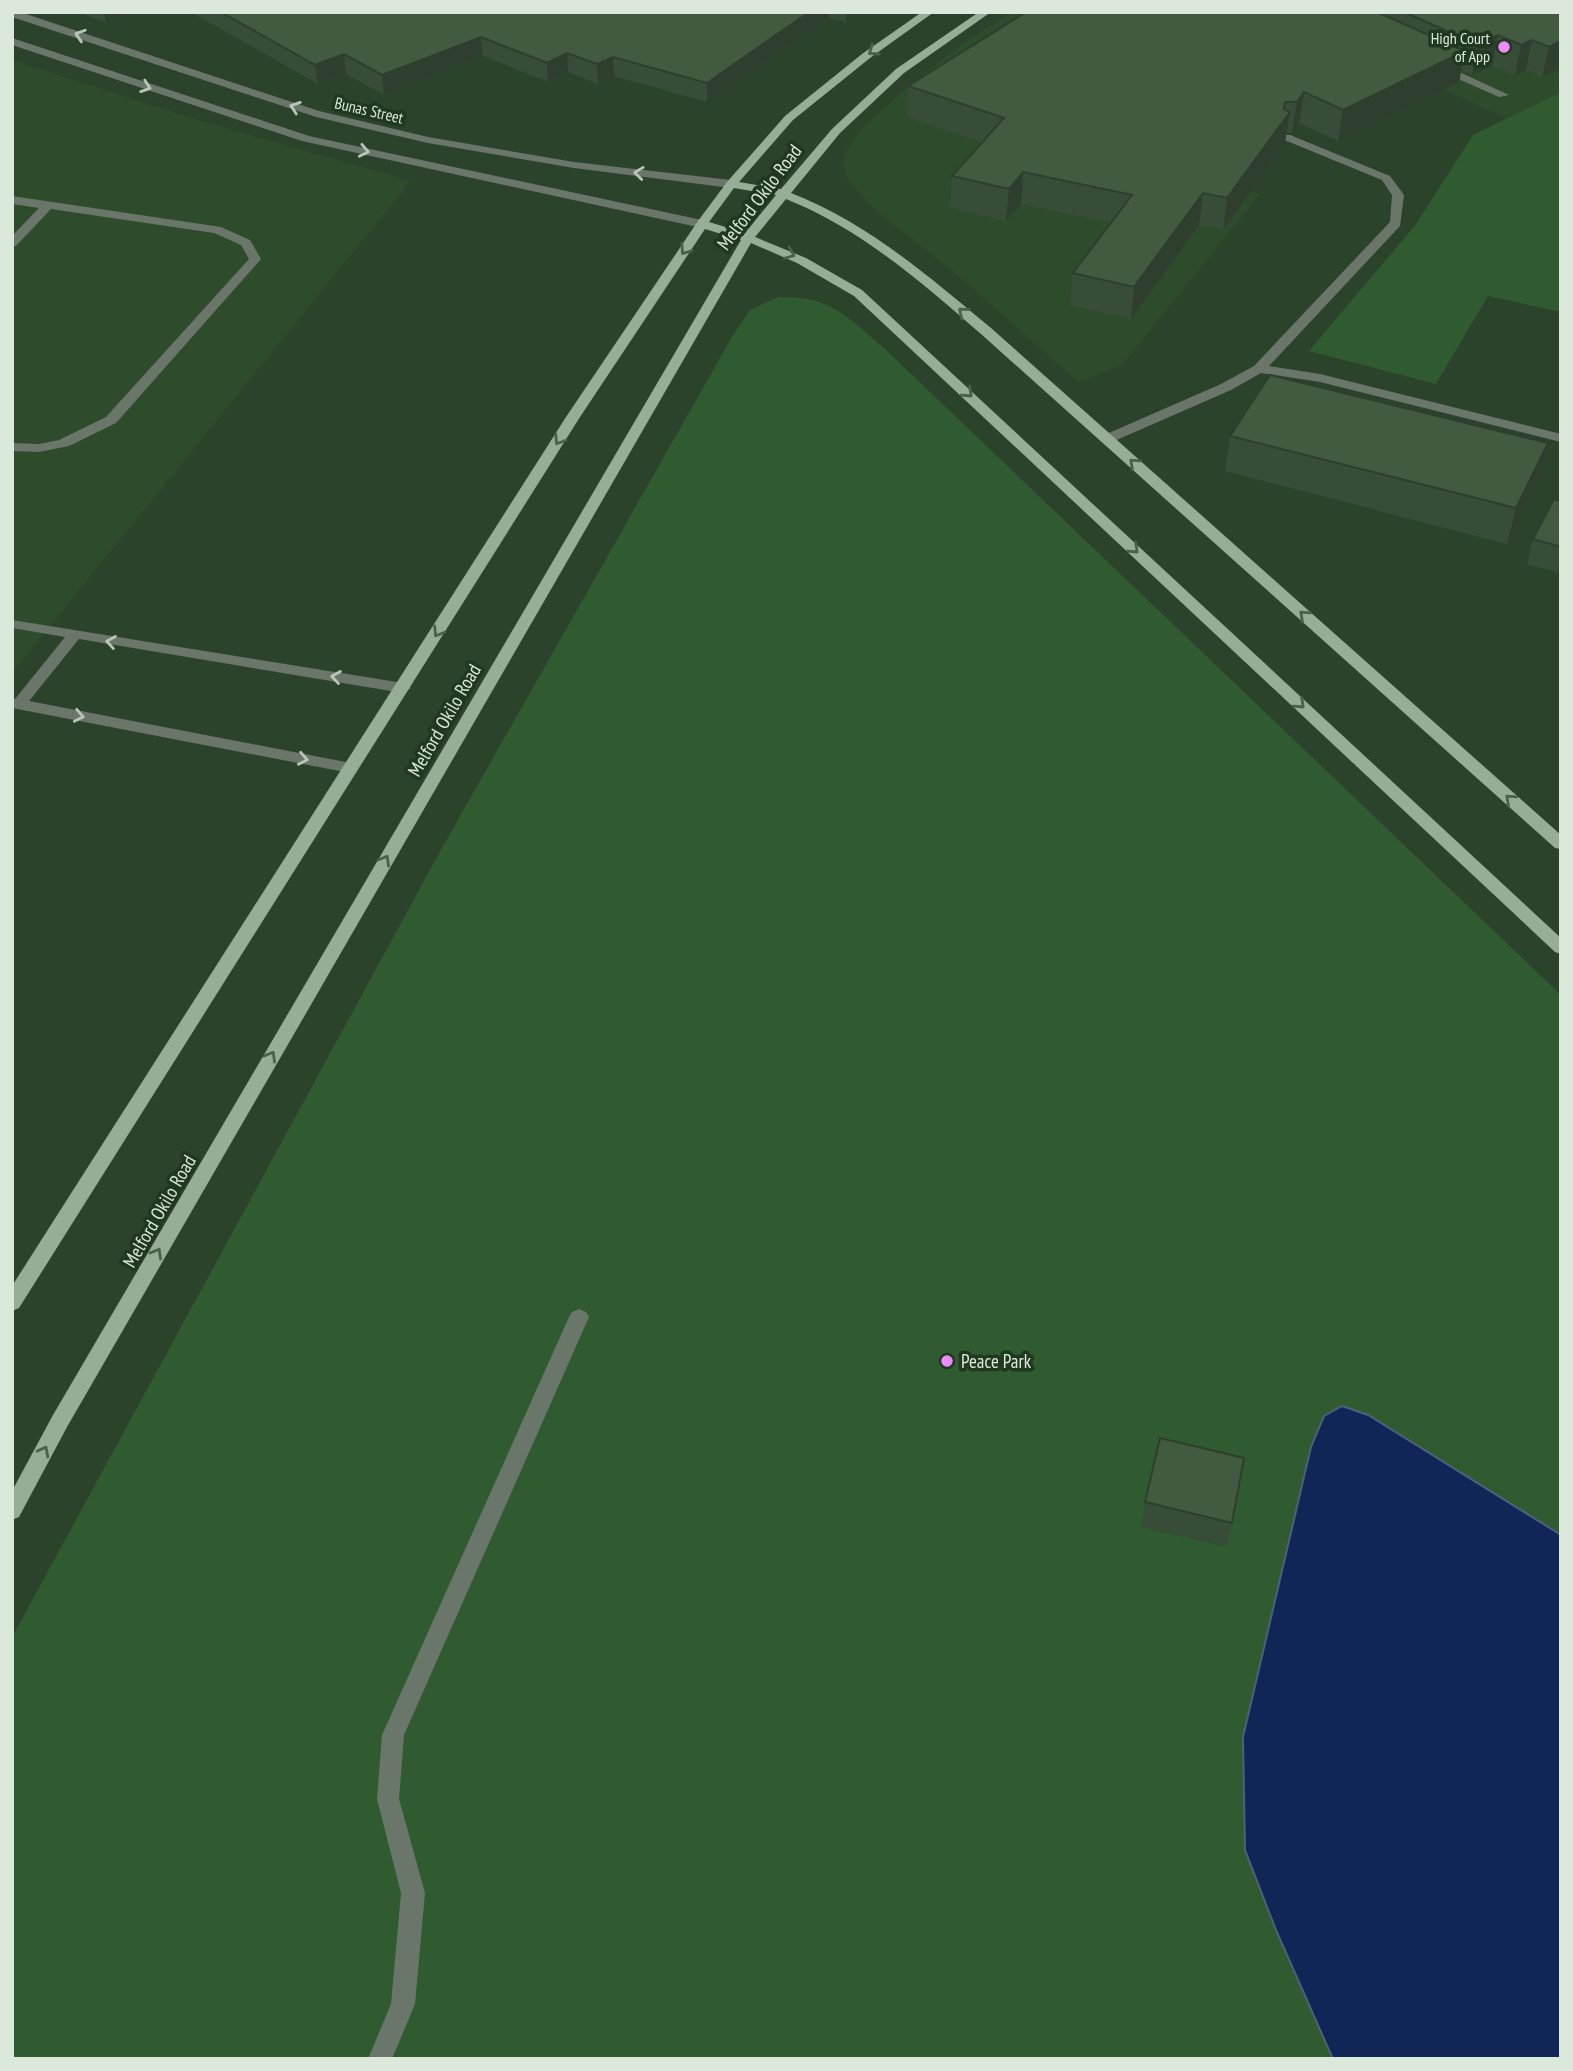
<svg xmlns="http://www.w3.org/2000/svg" width="1573" height="2071" font-family="'PT Sans Narrow',sans-serif">
<style>
.built{fill:#2e4b2c}
.green{fill:#305a2f}
.water{fill:#0f2656;stroke:#4c607e;stroke-width:2}
.lines{fill:none;stroke-linecap:round;stroke-linejoin:round}
.minor{fill:#6b766a;fill-rule:evenodd}
.major{fill:#97ae96;fill-rule:evenodd}
.wall{fill:#384d37}
.shaded-wall{fill:#2e3f2d}
.building{fill:#415a40;stroke:#2e3f2d;stroke-width:2}
.oneway{stroke:#b9c6b8}
.oneway2{stroke:#4a6149}
.poi-dot{fill:#ed8cf9;stroke:#213820;stroke-width:2.5}
.labels{text-anchor:middle;stroke-width:7;stroke-linejoin:round;paint-order:stroke}
.far-poi-label{font-size:16px;fill:#dbe9da;stroke:#213820;text-anchor:end}
.far-street-label{font-size:16px;fill:#dbe9da;stroke:#213820}
.street-label{font-size:19px;fill:#dbe9da;stroke:#213820}
.poi-label{font-size:19px;fill:#dbe9da;stroke:#213820;text-anchor:start}
</style>
<rect width="100%" height="100%" fill="#2b432a"/>
<g class="built">
<path d="M1011 12H1561V92L1507 118 1319 34 1100 156 1260 194 1123 364 1079 383 954 272 873 208 846 177 843 156 862 128 913 82 964 43Z"/>
<path d="M12 60 201 121 411 181 12 673Z"/>
</g>
<g class="green">
<path d="M1561 92V312L1488 296 1436 384 1309 351 1416 224 1473 135Z"/>
<path d="M778 297C832 296 846 316 885 349L1561 995V2059H12V1637L443 846 733 335 750 310Z"/>
</g>
<path class="water" d="M1342 1406 1368 1415 1561 1535V2059H1333L1276 1930 1245 1850 1243 1737 1311 1447 1324 1416Z"/>
<g class="lines">
<g class="minor">
<path d="M12 12H20L319 111 428 137 574 162 731 180 737 184 731 188 574 168 428 143 316 117 12 17Z"/>
<path d="M12 38 309 136 702 220 708 224 702 228 302 141 12 45Z"/>
<path d="M1436 65H1444L1509 95 1499 97 1436 69Z"/>
<path d="M1282 135H1290L1390 176 1404 195 1400 226 1269 366 1320 374 1561 434V442L1320 382 1261 373 1231 390 1112 442H1102V436L1221 384 1254 366 1390 222 1392 195 1382 180 1282 139Z"/>
<path d="M12 196 221 227 250 240 261 259 116 423 69 446 39 452 12 451V443L39 444 59 440 106 417 249 259 241 245 214 233 51 209 16 246 12 247V236L39 208 12 204Z"/>
<path d="M12 620 403 683 411 688 403 693 79 639 29 701 356 764 358 768 350 773 12 708V698L15 699 65 637 12 628Z"/>
<path d="M579 1309 586 1312 589 1317 404 1735 399 1799 425 1893 415 2004 392 2059H368L391 2004 401 1893 377 1799 382 1735 569 1317 572 1312Z"/>
</g>
<path class="major" d="M922 12H934L870 58 793 120 739 182 781 189 832 129 896 69 979 12H991L904 73 840 133 791 193C868 223 928 276 991 328L1561 835V849L1555 848 981 334C921 282 861 229 786 199L755 237 806 258 862 290 1561 938V954L1555 952 854 296 797 263 751 243 67 1427 19 1517 12 1520V1491L53 1415 741 240 705 229 580 417 19 1308 12 1311V1286L566 417 698 221 727 182 785 116 862 54ZM734 188 776 195 745 233 709 222Z"/>
</g>
<g class="wall">
<path d="M78 12H131L106 23Z"/>
<path d="M191 12H860L846 22 829 18 707 102 614 76 598 84 568 72 548 82 483 56 384 95 346 74 318 84Z"/>
<path d="M1026 12H1561V68L1542 77 1526 70 1515 75 1492 66 1472 75 1461 71 1459 82 1338 141 1299 123 1292 133H1286L1285 143 1223 230 1199 225 1131 319 1070 305 1073 273 1111 223 1021 204 1006 221 950 208 952 176 982 143 907 117 908 86Z"/>
<path d="M1230 436 1548 443 1540 478 1507 544 1225 471Z"/>
<path d="M1561 501V573L1527 564 1533 539Z"/>
<path d="M1145 1502 1232 1523 1226 1547 1141 1527Z"/>
</g>
<g class="shaded-wall">
<path d="M104 12H131L106 23Z"/>
<path d="M809 12H829V18L707 102V83Z"/>
<path d="M846 12H860L846 22Z"/>
<path d="M1498 35 1492 66 1472 75 1478 45Z"/>
<path d="M481 37 483 56 384 95 382 75Z"/>
<path d="M1532 40 1526 70 1515 75 1521 45Z"/>
<path d="M1561 41V68L1542 77 1549 47Z"/>
<path d="M1465 51 1459 82 1338 141 1343 110Z"/>
<path d="M567 53 568 72 548 82 547 63Z"/>
<path d="M344 54 346 74 318 84 315 65Z"/>
<path d="M613 57 614 76 598 84 597 64Z"/>
<path d="M1304 92 1299 123 1292 133 1297 102Z"/>
<path d="M1290 112 1285 143 1223 230 1227 198Z"/>
<path d="M1023 172 1021 204 1006 221 1009 189Z"/>
<path d="M1203 193 1199 225 1131 319 1134 287Z"/>
<path d="M1548 443 1540 478 1507 544 1516 508Z"/>
</g>
<g class="building">
<path d="M221 12H809L707 83 613 57 597 64 567 53 547 63 481 37 382 75 344 54 315 65Z"/>
<path d="M1026 12H1377L1465 51 1343 110 1304 92 1297 102H1285L1284 109 1290 112 1227 198 1203 193 1134 287 1073 273 1132 195 1023 172 1009 189 952 176 1004 118 908 86Z"/>
<path d="M1404 12H1561V41L1549 47 1532 40 1521 45 1498 35 1478 45Z"/>
<path d="M1270 375 1548 443 1516 508 1230 436Z"/>
<path d="M1554 499 1561 501V547L1533 539Z"/>
<path d="M1160 1438 1244 1458 1232 1523 1145 1502Z"/>
</g>
<defs><path id="oneway-chevron" d="M-2-3.5L2.5 0L-2 3.5" fill="none" stroke-width="1.6" stroke-linecap="round" stroke-linejoin="round" transform="scale(1.75)"/></defs>
<g class="oneway">
<use href="#oneway-chevron" transform="translate(80 35) rotate(-162)"/>
<use href="#oneway-chevron" transform="translate(146 87) rotate(19)"/>
<use href="#oneway-chevron" transform="translate(295 107) rotate(-161)"/>
<use href="#oneway-chevron" transform="translate(364 151) rotate(12)"/>
<use href="#oneway-chevron" transform="translate(639 173) rotate(-173)"/>
<use href="#oneway-chevron" transform="translate(111 642) rotate(-171)"/>
<use href="#oneway-chevron" transform="translate(336 677) rotate(-171)"/>
<use href="#oneway-chevron" transform="translate(79 716) rotate(11)"/>
<use href="#oneway-chevron" transform="translate(303 759) rotate(11)"/>
</g>
<g class="oneway2">
<use href="#oneway-chevron" transform="translate(873 51) rotate(145)"/>
<use href="#oneway-chevron" transform="translate(685 250) rotate(124)"/>
<use href="#oneway-chevron" transform="translate(790 254) rotate(23)"/>
<use href="#oneway-chevron" transform="translate(963 312) rotate(-140)"/>
<use href="#oneway-chevron" transform="translate(968 393) rotate(43)"/>
<use href="#oneway-chevron" transform="translate(559 440) rotate(122)"/>
<use href="#oneway-chevron" transform="translate(1134 463) rotate(-138)"/>
<use href="#oneway-chevron" transform="translate(1134 549) rotate(43)"/>
<use href="#oneway-chevron" transform="translate(1304 615) rotate(-138)"/>
<use href="#oneway-chevron" transform="translate(438 632) rotate(122)"/>
<use href="#oneway-chevron" transform="translate(1300 704) rotate(43)"/>
<use href="#oneway-chevron" transform="translate(1510 799) rotate(-138)"/>
<use href="#oneway-chevron" transform="translate(385 860) rotate(-60)"/>
<use href="#oneway-chevron" transform="translate(271 1056) rotate(-60)"/>
<use href="#oneway-chevron" transform="translate(157 1253) rotate(-60)"/>
<use href="#oneway-chevron" transform="translate(44 1451) rotate(-62)"/>
</g>
<g class="poi-dot">
<circle cx="1504" cy="47" r="7"/>
<circle cx="947" cy="1361" r="7"/>
</g>
<g class="labels">
<g class="far-poi-label">
<text x="1490" y="44">High Court<tspan x="1490" dy="18">of App</tspan></text>
</g>
<g class="far-street-label">
<text transform="translate(369 110) rotate(13)" y="6">Bunas Street</text>
</g>
<g class="street-label">
<text transform="translate(759 197) rotate(-53)" y="7">Melford Okilo Road</text>
<text transform="translate(444 720) rotate(-60)" y="7">Melford Okilo Road</text>
<text transform="translate(159 1211) rotate(-60)" y="7">Melford Okilo Road</text>
</g>
<g class="poi-label">
<text x="961" y="1368">Peace Park</text>
</g>
</g>
<rect width="1573" height="2071" fill="none" stroke="#dbe9da" stroke-width="28"/>
</svg>
